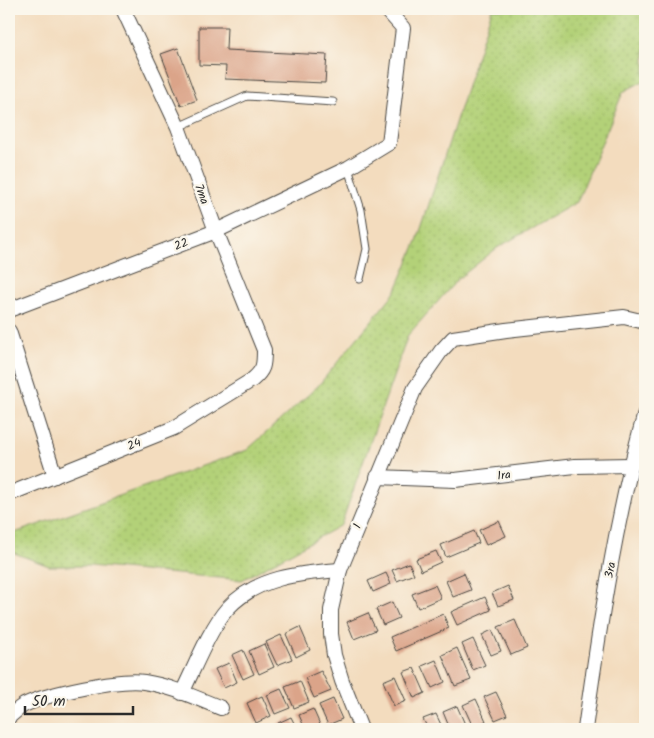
<svg xmlns="http://www.w3.org/2000/svg" width="654" height="738" font-family="Kalam,sans-serif">
<style>
.green{fill:url(#green-dots);stroke:#6f7e52}
.building{fill:#dba489}
.lines{fill:none;stroke-linecap:round;stroke-linejoin:round}
.service-casing{stroke:#494641;stroke-width:9}
.minor-casing{stroke:#494641;stroke-width:16}
.service{stroke:#fff;stroke-width:7}
.minor{stroke:#fff;stroke-width:14}
.labels{text-anchor:middle;stroke-width:5;stroke-linejoin:round;paint-order:stroke}
.street-label{font-size:12px;fill:#2b2b2b;stroke:#fbf7ec}
</style>
<defs>
<pattern id="green-dots" width="8" height="8" patternUnits="userSpaceOnUse" patternTransform="scale(1.25)"><rect width="8" height="8" fill="#b3d178"/><path d="M2 2h.1M6 6h.1" fill="none" stroke="#9ab468" stroke-width="1.8" stroke-linecap="round"/></pattern>
</defs>
<rect width="100%" height="100%" fill="#fbf7ec"/>
<filter id="ink" filterUnits="userSpaceOnUse"><feTurbulence type="fractalNoise" baseFrequency=".02" numOctaves="2"/><feDisplacementMap in="SourceGraphic" scale="10" xChannelSelector="R" yChannelSelector="G"/><feConvolveMatrix kernelMatrix="1 2 1 2 8 2 1 2 1" color-interpolation-filters="sRGB"/></filter>
<filter id="wash" filterUnits="userSpaceOnUse"><feTurbulence type="fractalNoise" baseFrequency=".0096" numOctaves="4" result="noise"/><feDisplacementMap in="SourceGraphic" scale="20" xChannelSelector="R" yChannelSelector="G"/><feGaussianBlur stdDeviation="1.12" result="paint"/><feColorMatrix in="noise" values="0 0 0 0 0 0 0 0 0 0 0 0 0 0 0 0 0 1.4 0 .05"/><feComposite in="paint" operator="in"/></filter>
<g filter="url(#wash)">
<rect width="100%" height="100%" fill="#f3dcbe"/>
<path class="green" d="M492 9H645V80L623 92 577 202 497 248 458 279 408 335 341 525 242 580 90 566H49L9 551V535L247 450 318 386 395 292 417 241Z"/>
<g id="blocks">
<g class="building">
<path d="M199 27H227L226 50 327 55 325 83 225 79 226 66 199 65Z"/>
<path d="M178 48 197 100 181 106 161 54Z"/>
<path d="M499 521 506 536 486 545 479 530Z"/>
<path d="M474 531 479 543 446 557 441 545Z"/>
<path d="M436 551 441 562 421 571 416 559Z"/>
<path d="M409 563 414 574 397 581 392 570Z"/>
<path d="M386 573 391 584 373 592 368 581Z"/>
<path d="M464 573 471 590 453 597 446 581Z"/>
<path d="M435 585 441 598 418 608 412 594Z"/>
<path d="M508 586 514 600 498 606 492 593Z"/>
<path d="M485 597 491 610 457 625 451 612Z"/>
<path d="M392 602 399 618 383 625 376 609Z"/>
<path d="M368 613 376 630 354 639 347 622Z"/>
<path d="M443 614 449 628 396 651 390 637Z"/>
<path d="M515 620 527 648 511 655 498 627Z"/>
<path d="M300 627 310 650 296 657 286 634Z"/>
<path d="M492 630 501 651 491 655 482 635Z"/>
<path d="M281 635 292 659 277 665 266 642Z"/>
<path d="M473 639 485 665 473 670 462 644Z"/>
<path d="M264 644 274 667 259 674 249 651Z"/>
<path d="M457 648 471 680 455 686 442 655Z"/>
<path d="M243 650 254 674 243 679 232 655Z"/>
<path d="M436 660 445 682 432 688 422 666Z"/>
<path d="M229 663 237 682 224 688 215 669Z"/>
<path d="M414 668 425 693 414 698 403 672Z"/>
<path d="M321 671 331 691 314 698 305 678Z"/>
<path d="M395 676 406 701 394 706 383 681Z"/>
<path d="M300 681 309 702 294 708 285 687Z"/>
<path d="M281 689 290 708 275 714 267 695Z"/>
<path d="M496 692 507 715 495 720 484 697Z"/>
<path d="M262 696 271 716 256 723 247 703Z"/>
<path d="M333 699 342 719 328 725 319 705Z"/>
<path d="M476 699 486 721 473 727 463 705Z"/>
<path d="M457 706 467 729H450L443 712Z"/>
<path d="M313 709 321 727 315 729H305L299 715Z"/>
<path d="M436 714 443 729H428L423 719Z"/>
<path d="M291 717 297 729H280L278 723Z"/>
</g>
</g>
</g>
<g filter="url(#ink)">
<use href="#blocks" fill-opacity="0" stroke="#494641" stroke-width="1"/>
<g class="lines">
<defs>
<g id="service">
<path d="M178 127 247 96 333 102"/>
<path d="M348 168 361 210 367 249 360 279"/>
</g>
<g id="minor">
<path d="M9 310 216 231 348 168 389 143 403 28 386 9"/>
<path d="M9 331 55 476"/>
<path d="M377 477 455 480 575 466 630 465"/>
<path d="M9 494 174 428 252 380C264 370 264 365 264 350L216 231 178 127 123 9"/>
<path d="M182 693C194 669 210 628 227 609 256 577 300 573 340 570"/>
<path d="M9 717C14 713 19 708 24 705 47 694 119 678 144 682 171 686 196 698 221 708"/>
<path d="M361 729 342 681 334 655 331 634V610L340 570 415 388 441 351 453 338 506 330 624 317 645 322"/>
<path d="M585 729C600 623 616 516 645 413"/>
</g>
</defs>
<use href="#service" class="service-casing"/>
<use href="#minor" class="minor-casing"/>
<use href="#service" class="service"/>
<use href="#minor" class="minor"/>
</g>
</g>
<g class="labels">
<g class="street-label">
<text transform="translate(202 194) rotate(70)" y="4">7ma</text>
<text transform="translate(181 244) rotate(-21)" y="4">22</text>
<text transform="translate(134 444) rotate(-22)" y="4">24</text>
<text transform="translate(504 475) rotate(-7)" y="4">1ra</text>
<text transform="translate(357 526) rotate(-68)" y="4">1</text>
<text transform="translate(610 570) rotate(-79)" y="4">3ra</text>
</g>
</g>
<rect width="654" height="738" fill="none" stroke="#fbf7ec" stroke-width="30"/>
<path d="M25 706v8h108v-8" fill="none" stroke="#2b2b2b" stroke-width="2.5"/>
<text x="32" y="706" font-size="15" fill="#2b2b2b" stroke="#fbf7ec" stroke-width="4" paint-order="stroke">50 m</text>
</svg>
